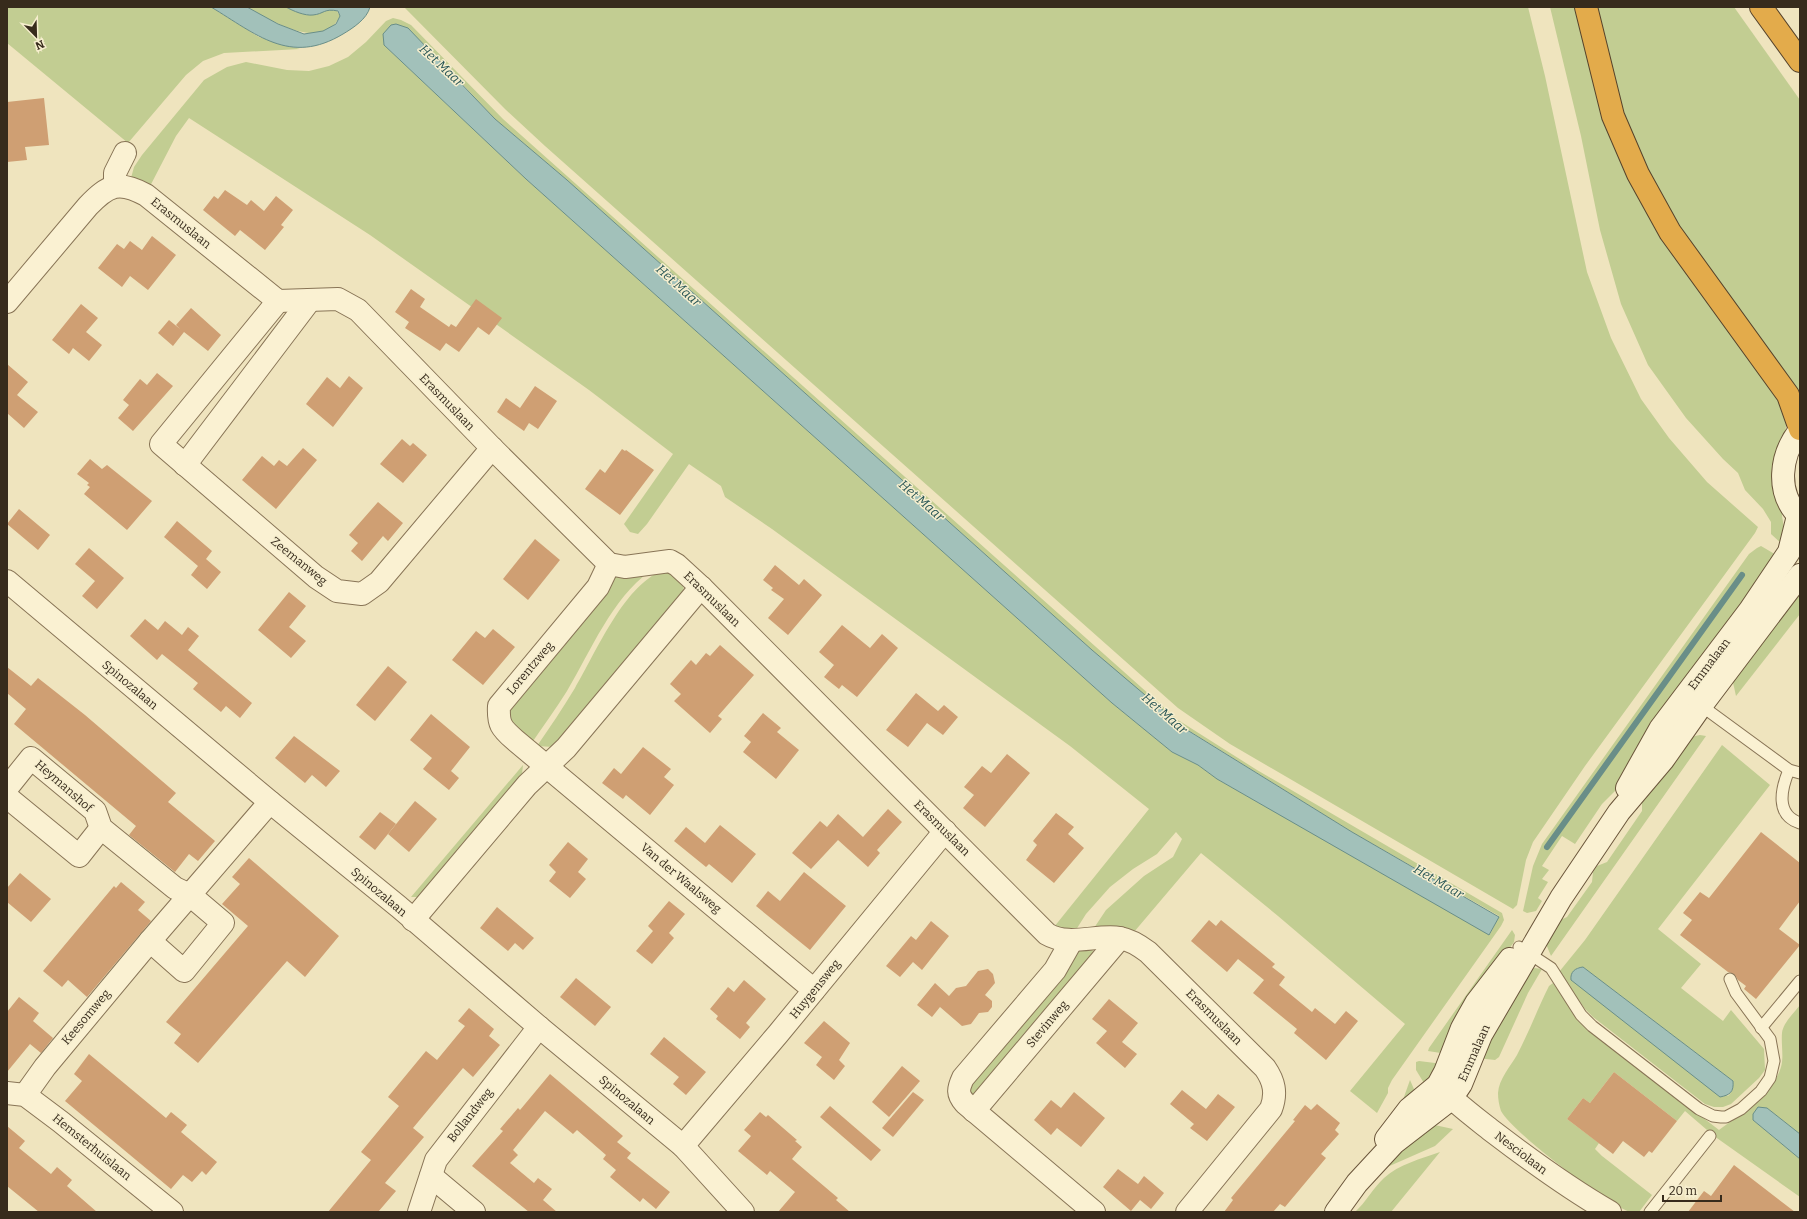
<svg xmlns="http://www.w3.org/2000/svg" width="1807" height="1219" font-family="Bitter,serif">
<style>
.green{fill:#c2cd92;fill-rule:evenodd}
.water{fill:#a2c1ba;stroke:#698e88}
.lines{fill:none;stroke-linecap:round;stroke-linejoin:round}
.stream{stroke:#698e88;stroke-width:6}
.building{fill:#cf9f73}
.lane-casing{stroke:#887456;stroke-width:13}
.street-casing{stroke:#887456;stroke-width:24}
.secondary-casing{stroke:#6a553a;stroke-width:24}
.highway-casing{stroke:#55422b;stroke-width:24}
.lane{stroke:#faf1d2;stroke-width:11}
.street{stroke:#faf1d2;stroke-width:22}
.secondary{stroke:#faf1d2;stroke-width:22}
.highway{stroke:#e3ab4b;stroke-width:22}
.labels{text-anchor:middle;stroke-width:3;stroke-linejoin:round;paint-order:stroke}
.street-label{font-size:12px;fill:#372b1c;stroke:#f6eece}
.water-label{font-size:13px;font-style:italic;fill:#2a5757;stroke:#f6eece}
</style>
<rect width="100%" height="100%" fill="#efe4be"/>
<g class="green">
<path d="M7 7H211L259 37 300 49 224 53 203 61 186 75 128 143 7 43Z"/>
<path d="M247 7H286L295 11 313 15 328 9 337 11 340 16C322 53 271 20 247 7Z"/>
<path d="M404 7H1528L1545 76 1587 272 1611 338 1641 399 1669 438 1707 482 1758 527 1755 533 1585 766 1533 842 1526 860 1517 905 1513 909 1230 744 1178 708 545 146 505 109Z"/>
<path d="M1550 7H1577L1599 102 1780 401 1786 424 1782 516 1784 528 1782 544 1771 534V522L1763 509 1745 490 1738 473 1723 459 1686 418 1648 365 1621 304 1600 230 1581 136Z"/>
<path d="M1592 7H1734L1800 100V400L1688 245 1630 139Z"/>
<path d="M393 18 401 20 411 25 503 119 1178 720 1257 770 1502 913 1504 920 1501 926 1392 1080 1388 1088V1093L1377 1113 1350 1091 1405 1024 1278 916 1201 853 1134 932 1092 931 1106 910 1144 876 1173 857 1182 839 1176 832 1157 854 1133 869 1110 887 1086 914 1074 933 1054 927 1149 809 1070 746 772 529 725 497 721 486 689 464 647 524 638 534 630 532 624 524 673 454 589 390 370 235 189 118 176 136 147 192 131 178 134 167 142 155 204 80 227 67 246 62 287 70 309 71 329 66 348 57 366 42 386 21ZM384 45 440 60 495 119 567 180 1092 650 1175 722 1352 832 1499 916 1490 934 1217 779 1198 765 1172 752 1112 703 526 179Z"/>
<path d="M1761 546 1778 556 1623 783 1602 804 1575 844 1562 836 1542 866 1549 870 1542 879 1548 882 1538 898 1542 901 1536 911 1527 913 1523 911 1533 866 1542 844 1749 554 1757 548Z"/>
<path d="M667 569 683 581 684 594 553 747 537 746C550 727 563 708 575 688 596 653 625 581 667 569Z"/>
<path d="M650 571C611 600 592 649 567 691 556 709 543 726 531 744L510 726 506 712 612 579 617 576Z"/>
<path d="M1800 582V614L1736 696 1732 678Z"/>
<path d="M1700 735 1706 736 1551 956 1546 944 1556 922 1567 917 1592 882 1593 872 1597 866 1607 862 1642 811V798L1690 737Z"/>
<path d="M1722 745 1770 785 1658 929 1701 964 1681 988 1723 1021 1731 1010 1764 1049 1765 1070 1759 1078 1731 1104 1723 1107H1714L1705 1104 1593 1017 1585 1009 1559 972 1585 940ZM1583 967 1733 1081C1733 1088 1733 1091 1728 1096L1577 968Z"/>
<path d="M523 765 522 774 420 897H411Z"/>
<path d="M1512 930 1515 935 1514 942 1484 984 1447 1054 1428 1051 1429 1048Z"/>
<path d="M1092 948 1094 956 973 1098 966 1085 1079 950Z"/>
<path d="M1535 968 1542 969 1528 993 1499 1057 1495 1060 1477 1058 1530 969Z"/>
<path d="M1553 983 1572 1011 1587 1028 1719 1130C1741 1114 1773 1095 1781 1067 1784 1057 1781 1044 1782 1033 1783 1023 1794 1013 1800 1005V1134L1767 1108 1753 1120 1800 1159V1197L1714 1136 1685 1111 1677 1121 1614 1072 1590 1103 1583 1098 1567 1119 1599 1143 1595 1149 1602 1156 1652 1195 1639 1212C1637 1212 1633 1213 1630 1212 1607 1204 1512 1132 1501 1111 1499 1105 1498 1099 1498 1093 1499 1079 1510 1067 1517 1055 1529 1032 1538 1008 1549 986Z"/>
<path d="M1419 1061 1443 1064 1427 1088 1416 1070V1062Z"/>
<path d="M1410 1080 1417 1096 1399 1111Z"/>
<path d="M1430 1124 1453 1129 1435 1146 1385 1168 1410 1137Z"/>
<path d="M1440 1152 1391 1212H1355C1366 1202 1373 1188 1384 1178 1399 1164 1421 1159 1440 1152Z"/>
</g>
<g class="water">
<path d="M211 7H247L278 24 304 34 323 31 336 24 340 16 338 11C324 8 324 14 313 15 305 16 293 11 286 7H370C367 19 353 28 343 34 290 66 256 34 211 7Z"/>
<path d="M396 24 408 28 495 119 567 180 1092 650 1184 728 1352 832 1499 917 1489 935 1217 779 1198 765 1172 752 1112 703 526 179 384 45 383 34 391 25Z"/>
<path d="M1583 967 1733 1081C1734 1092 1730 1095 1720 1097L1571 980C1570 972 1575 968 1583 967Z"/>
<path d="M1758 1107 1767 1108 1800 1134V1159L1753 1120V1114Z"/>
</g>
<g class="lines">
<path class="stream" d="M1547 847 1742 575"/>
</g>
<g class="building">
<path d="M44 98 49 145 25 147 27 160 7 162V102Z"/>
<path d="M225 190 247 205 251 200 264 211 276 196 293 210 281 225 284 227 265 250 240 230 235 236 203 210 214 196 218 199Z"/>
<path d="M152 236 176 255 148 290 130 276 122 287 98 268 117 244 124 249 130 241 142 250Z"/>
<path d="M411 289 425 299 420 307 449 327 451 324 456 327 476 299 502 318 489 335 478 327 459 352 446 343 440 351 405 328 409 322 395 312Z"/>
<path d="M81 304 98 318 86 332 102 345 89 361 73 348 69 354 52 340Z"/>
<path d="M191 308 221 335 208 351 184 332 173 346 158 333 169 320 180 329 176 325Z"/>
<path d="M7 364 28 382 17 395 38 412 24 428 7 413Z"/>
<path d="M157 373 173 386 133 431 118 418 129 405 123 400 140 379 147 385Z"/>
<path d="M349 376 363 388 333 427 306 404 327 377 340 388Z"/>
<path d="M535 386 557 401 538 429 529 423 524 431 497 412 506 398 520 408Z"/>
<path d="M402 439 410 446 413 443 427 455 403 483 380 464Z"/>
<path d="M303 448 317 460 276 509 242 480 262 456 274 466 279 460 287 466Z"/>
<path d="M622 449 625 451 626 450 654 470 620 515 585 489 600 469 605 473Z"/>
<path d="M90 459 102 469 107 465 152 501 127 530 84 494 90 487 87 485 89 483 77 474Z"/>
<path d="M378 502 403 523 388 541 383 536 362 561 351 551 358 543 349 535Z"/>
<path d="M19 509 50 535 38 550 7 524Z"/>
<path d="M177 521 212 551 206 559 221 572 207 589 191 575 198 566 164 537Z"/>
<path d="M535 539 560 560 528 600 503 579Z"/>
<path d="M89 548 124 578 97 609 82 596 95 581 75 564Z"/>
<path d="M775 565 799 585 804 579 822 595 788 635 768 618 784 599 771 590 773 588 763 580Z"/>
<path d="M289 592 306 606 289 627 306 641 291 658 258 630Z"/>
<path d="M145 619 158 630 165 621 182 635 188 627 199 636 188 650 252 703 240 718 226 706 221 712 193 689 198 683 162 654 157 660 130 636Z"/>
<path d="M842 625 870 648 882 634 898 648 857 697 842 685 839 689 824 677 834 665 819 652Z"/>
<path d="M493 629 515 647 483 685 452 660 476 631 485 638Z"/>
<path d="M720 645 754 675 718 716 722 719 710 733 674 701 681 694 670 684 691 660 696 665 706 653 710 656Z"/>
<path d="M388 666 407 682 375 721 356 705Z"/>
<path d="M7 667 31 686 38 678 85 715 176 793 168 802 215 841 198 861 189 854 175 872 129 835 136 826 14 724 26 709 7 693Z"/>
<path d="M916 693 938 711 944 705 958 717 943 735 927 723 908 747 886 730Z"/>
<path d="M763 713 781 728 777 732 799 750 776 779 743 752 751 742 744 736Z"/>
<path d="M431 714 470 747 451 771 459 778 449 790 423 769 432 758 410 740Z"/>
<path d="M294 736 340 771 326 787 312 775 305 783 275 758Z"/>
<path d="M643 747 671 769 664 777 674 785 650 815 626 795 623 799 602 783 614 768 621 774Z"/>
<path d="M1007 754 1030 773 985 827 963 808 974 795 964 787 982 766 991 773Z"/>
<path d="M415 801 437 819 409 852 388 834Z"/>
<path d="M888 809 902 822 877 850 880 853 868 867 838 840 811 869 792 853 820 821 827 827 838 814 863 837Z"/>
<path d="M380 812 396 824 375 850 359 837Z"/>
<path d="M1056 813 1074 827 1068 834 1084 848 1054 883 1026 860 1037 845 1033 841Z"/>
<path d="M720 825 756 854 732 883 709 864 706 867 674 841 686 827 705 843Z"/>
<path d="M1761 832 1800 863V901L1779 929 1800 945 1756 999 1744 989 1746 986 1738 980 1734 974 1728 972 1680 935 1692 920 1683 913 1700 892 1709 898Z"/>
<path d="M568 842 588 859 578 872 586 879 570 898 549 881 556 872 549 865Z"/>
<path d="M249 858 339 936 305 977 287 961 198 1063 174 1043 181 1034 166 1022 248 926 222 904 240 884 232 877Z"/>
<path d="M804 872 846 906 810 950 756 906 768 891 780 901Z"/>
<path d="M20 873 51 899 31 922 7 902V888Z"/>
<path d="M121 882 145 902 138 910 151 921 87 997 68 980 62 987 43 971 114 886 116 888Z"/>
<path d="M669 901 685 914 669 933 674 938 652 964 636 951 653 931 648 926Z"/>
<path d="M497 907 534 938 523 950 515 943 508 951 480 928Z"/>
<path d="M1209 920 1216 926 1221 920 1275 964 1272 967 1285 977 1279 985 1312 1012 1315 1008 1335 1024 1346 1011 1358 1021 1326 1060 1294 1033 1297 1029 1253 993 1264 980 1238 959 1227 972 1191 941Z"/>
<path d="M931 921 949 936 922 970 913 962 900 977 886 966 911 936 916 940Z"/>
<path d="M988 969 993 974 995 983 985 995 992 1001V1007L988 1012 979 1013 971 1024 962 1026 940 1007 932 1017 917 1005 935 983 949 996 956 988 966 986 978 971Z"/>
<path d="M576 978 611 1007 595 1026 560 997Z"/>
<path d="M744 980 766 999 746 1023 750 1027 740 1039 716 1019 718 1016 710 1009 728 987 734 992Z"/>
<path d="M19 997 39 1013 33 1021 53 1038 41 1053 30 1044 7 1072V1012Z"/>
<path d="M1109 999 1138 1023 1122 1042 1137 1054 1125 1068 1096 1043 1107 1031 1092 1019Z"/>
<path d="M469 1008 494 1029 489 1036 500 1045 473 1077 463 1068 413 1128 424 1137 385 1183 396 1191 378 1212H328L371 1160 361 1152 399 1106 388 1097 426 1051 437 1060 465 1026 458 1021Z"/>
<path d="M824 1021 850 1043 839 1060 845 1066 834 1080 816 1065 822 1057 804 1043Z"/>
<path d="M664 1037 706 1072 686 1095 673 1084 679 1077 650 1054Z"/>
<path d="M89 1054 166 1118 171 1112 187 1125 181 1132 217 1162 206 1175 202 1171 192 1182 183 1175 171 1189 65 1101 82 1081 74 1074Z"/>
<path d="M902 1066 920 1081 889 1117 872 1102Z"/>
<path d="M1614 1072 1677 1121 1652 1153 1649 1151 1644 1157 1623 1141 1613 1154 1567 1119 1583 1098 1590 1103Z"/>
<path d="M550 1074 623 1136 617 1142 631 1153 627 1158 670 1192 656 1209 643 1198 640 1202 610 1177 616 1170 603 1159 606 1155 577 1130 573 1134 545 1111 513 1150 518 1155 510 1163 534 1183 538 1178 552 1189 543 1200 557 1212H529L472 1166 503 1131 500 1129 518 1108 520 1110Z"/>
<path d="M1182 1090 1206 1109 1218 1094 1235 1107 1207 1141 1190 1128 1194 1124 1170 1104Z"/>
<path d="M913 1092 924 1100 893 1137 882 1128Z"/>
<path d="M1074 1092 1105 1118 1081 1147 1057 1128 1051 1135 1034 1120 1051 1100 1061 1108Z"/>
<path d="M1317 1104 1340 1123 1335 1130 1339 1134 1321 1154 1326 1158 1285 1207 1280 1204 1273 1212H1224L1233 1200 1231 1198 1295 1121 1293 1120 1305 1105 1311 1110Z"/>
<path d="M830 1106 881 1150 871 1161 820 1117Z"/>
<path d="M760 1112 766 1117 768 1115 797 1140 795 1141 802 1147 792 1159 838 1198 836 1200 850 1212H778L795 1192 770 1171 767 1175 738 1151 751 1136 744 1130Z"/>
<path d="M7 1126 25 1141 19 1148 51 1174 57 1167 72 1180 67 1186 97 1212H39L7 1186Z"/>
<path d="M1734 1165 1795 1212H1688L1704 1191 1711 1196Z"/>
<path d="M1118 1169 1138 1184 1144 1176 1164 1193 1151 1209 1140 1200 1131 1211 1103 1187Z"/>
</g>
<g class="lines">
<defs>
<g id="lane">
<path d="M1699 704 1789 770 1800 773"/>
<path d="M1789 770C1781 789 1775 815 1800 823"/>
<path d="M1519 947 1551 968 1581 1015 1592 1026 1699 1109 1713 1116 1721 1117H1726L1741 1109 1761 1091 1770 1078 1774 1061 1770 1039 1736 993 1730 979"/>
<path d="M1761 1028 1800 981"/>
<path d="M1650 1212 1710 1136"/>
</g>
<g id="street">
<path d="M115 186V173L125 153"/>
<path d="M278 301 161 444 316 577 337 591 362 594 379 582 492 448"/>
<path d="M7 302 88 206C108 185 119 180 146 195L278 301 338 299 358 310 492 448 609 564 625 567 670 561 677 565 701 587 1047 934C1069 947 1097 934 1120 938 1131 940 1140 946 1148 952L1265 1068C1274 1081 1277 1093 1271 1109L1187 1212"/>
<path d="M185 465 310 300"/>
<path d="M609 564 598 587 499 706C498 724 501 728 515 740L814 990"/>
<path d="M7 581 270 802 399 907 539 1027 683 1146 743 1212"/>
<path d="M7 788 31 758 95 811 101 828 175 888 190 895 223 923 184 971 150 941"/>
<path d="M7 797 79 856 101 828"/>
<path d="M413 920 527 785 566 748 701 587"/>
<path d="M1072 940 1055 970 963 1078C958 1089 957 1094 965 1103L1094 1212"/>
<path d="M1438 1085C1454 1102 1473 1116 1492 1131 1530 1160 1568 1188 1610 1212"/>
<path d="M7 1093 25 1095 61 1122 172 1212"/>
<path d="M25 1095 45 1067 150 941 270 802"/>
<path d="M974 1111 1120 938"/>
<path d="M683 1146 778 1034 945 831"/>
<path d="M431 1176 474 1212"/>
<path d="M419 1212 436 1160 539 1027"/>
</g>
<g id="secondary">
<path d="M1800 430C1780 455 1775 493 1800 517"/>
<path d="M1627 788 1660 729 1750 610 1789 552 1798 516"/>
<path d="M1386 1139 1409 1109 1438 1085 1445 1072 1462 1028 1476 1003 1510 959"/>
<path d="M1336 1212 1357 1183 1394 1143 1451 1099 1461 1084 1481 1035 1561 898 1619 812 1663 760 1701 706 1800 575"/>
</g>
<g id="highway">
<path d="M1586 7 1613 116 1638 174 1670 232 1788 395 1800 429"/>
<path d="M1761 7 1800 61"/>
</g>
</defs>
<use href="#lane" class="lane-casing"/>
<use href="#street" class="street-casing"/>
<use href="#secondary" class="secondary-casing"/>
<use href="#highway" class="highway-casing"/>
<use href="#lane" class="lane"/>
<use href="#street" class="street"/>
<use href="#secondary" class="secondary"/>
<use href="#highway" class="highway"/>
</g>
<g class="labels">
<g class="street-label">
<text transform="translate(181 223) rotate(39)" y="4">Erasmuslaan</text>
<text transform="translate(447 402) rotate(46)" y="4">Erasmuslaan</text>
<text transform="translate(299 561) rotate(39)" y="4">Zeemanweg</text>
<text transform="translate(712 599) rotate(44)" y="4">Erasmuslaan</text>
<text transform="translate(1709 664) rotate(-53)" y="4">Emmalaan</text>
<text transform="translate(530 668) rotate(-50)" y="4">Lorentzweg</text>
<text transform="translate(130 685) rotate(40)" y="4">Spinozalaan</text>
<text transform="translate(64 786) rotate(41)" y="4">Heymanshof</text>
<text transform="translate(942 828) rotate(45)" y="4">Erasmuslaan</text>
<text transform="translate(681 878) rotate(40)" y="4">Van der Waalsweg</text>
<text transform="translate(379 892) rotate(40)" y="4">Spinozalaan</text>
<text transform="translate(815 989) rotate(-51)" y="4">Huygensweg</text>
<text transform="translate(86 1017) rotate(-50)" y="4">Keesomweg</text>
<text transform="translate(1214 1017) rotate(45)" y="4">Erasmuslaan</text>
<text transform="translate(1047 1024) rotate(-50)" y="4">Stevinweg</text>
<text transform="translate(1474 1053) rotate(-66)" y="4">Emmalaan</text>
<text transform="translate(627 1100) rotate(40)" y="4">Spinozalaan</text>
<text transform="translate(470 1115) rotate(-52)" y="4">Bollandweg</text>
<text transform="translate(92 1147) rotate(39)" y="4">Hemsterhuislaan</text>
<text transform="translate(1521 1153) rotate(37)" y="4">Nesciolaan</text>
</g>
<g class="water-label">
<text transform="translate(442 65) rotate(43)" y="5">Het Maar</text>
<text transform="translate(679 285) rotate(42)" y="5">Het Maar</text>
<text transform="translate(922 500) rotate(41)" y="5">Het Maar</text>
<text transform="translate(1165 713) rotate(41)" y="5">Het Maar</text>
<text transform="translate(1439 881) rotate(30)" y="5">Het Maar</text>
</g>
</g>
<rect width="1807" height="1219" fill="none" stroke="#372b1c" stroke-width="16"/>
<g transform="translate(36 36) rotate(157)" stroke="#f6eece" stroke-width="3" paint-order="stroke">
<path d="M0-3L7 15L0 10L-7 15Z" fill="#372b1c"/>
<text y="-6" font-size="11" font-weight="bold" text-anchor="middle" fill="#372b1c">N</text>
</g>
<path d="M1663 1195v6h58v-6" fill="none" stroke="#372b1c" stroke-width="2"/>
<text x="1669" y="1195" font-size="12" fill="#372b1c" stroke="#f6eece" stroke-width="3" paint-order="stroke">20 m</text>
</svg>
